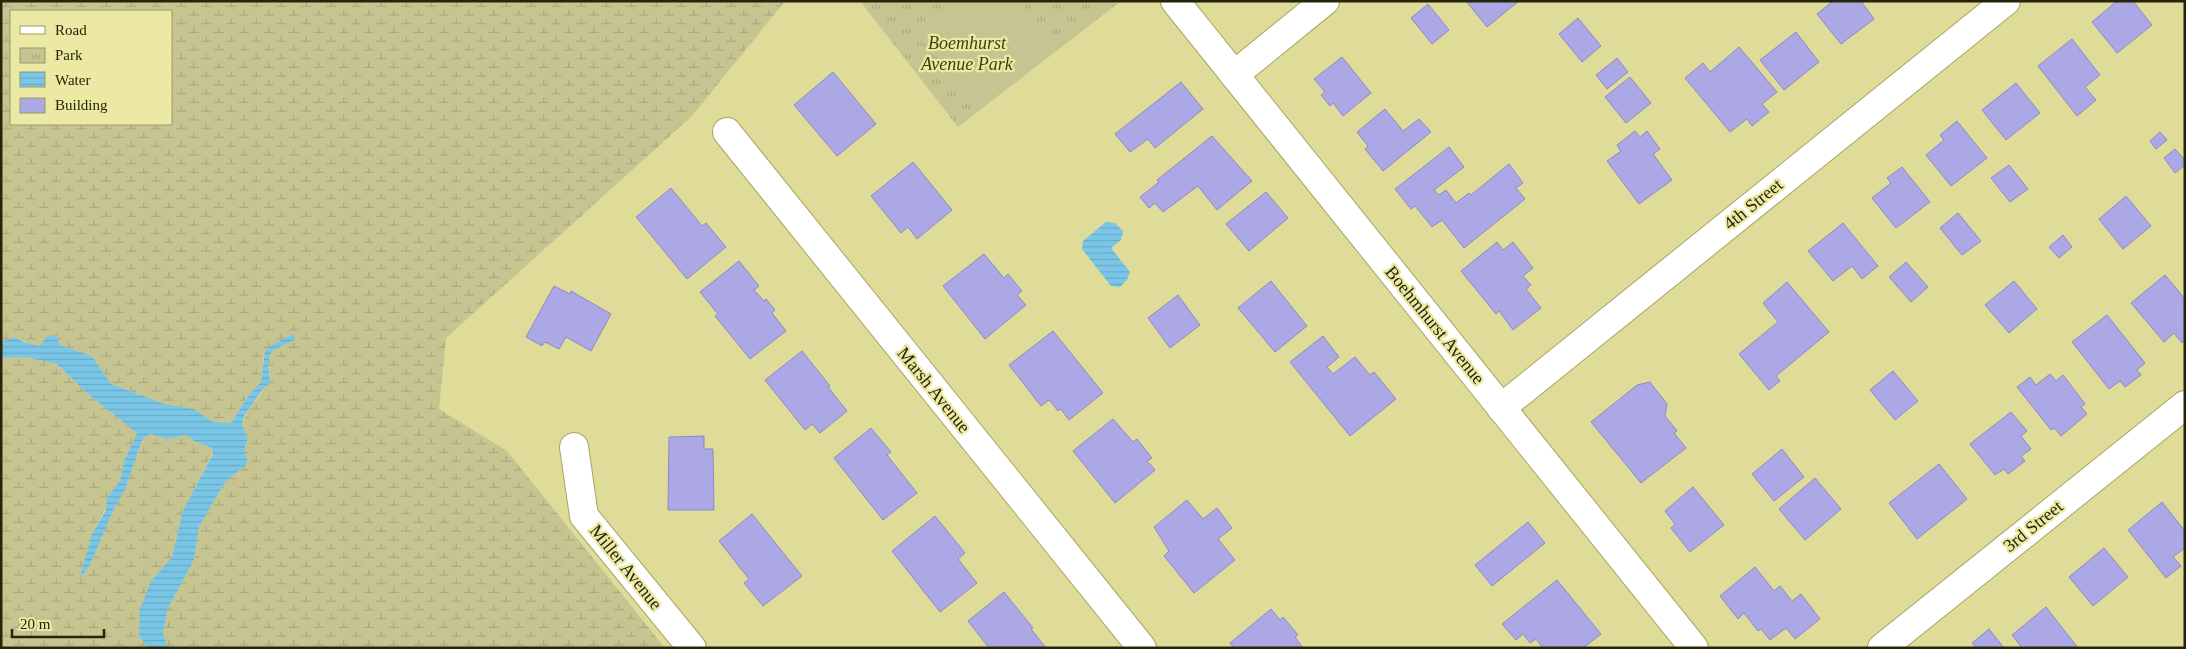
<svg xmlns="http://www.w3.org/2000/svg" width="2186" height="649" font-family="'Times New Roman',serif">
<style>
.wetland{fill:url(#wetland-marsh);fill-rule:evenodd}
.park{fill:url(#park-tufts)}
.pitch{fill:#c6c592}
.water{fill:url(#water-rules)}
.building{fill:#aca8e6;stroke:#8d89c5}
.lines{fill:none;stroke-linecap:round;stroke-linejoin:round}
.minor-casing{stroke:#a8a664;stroke-width:30}
.minor{stroke:#fff;stroke-width:28}
.labels{text-anchor:middle;stroke-width:4.5;stroke-linejoin:round;paint-order:stroke}
.park-label{font-size:18px;font-style:italic;fill:#44420c;stroke:#ebe9a4}
.street-label{font-size:18px;fill:#262509;stroke:#ebe9a4}
</style>
<defs>
<pattern id="wetland-marsh" width="20" height="14" patternUnits="userSpaceOnUse" patternTransform="scale(1.25)"><rect width="20" height="14" fill="#c6c592"/><path d="M1 5h8M5 5V1M11 12h8M15 12V8" fill="none" stroke="#aaa97d"/></pattern>
<pattern id="park-tufts" width="24" height="20" patternUnits="userSpaceOnUse" patternTransform="scale(1.25)"><rect width="24" height="20" fill="#c6c592"/><path d="M3 7l-1-3M5 7V3M7 7l1-3M15 17l-1-3M17 17v-4M19 17l1-3" fill="none" stroke="#aaa97d"/></pattern>
<pattern id="water-rules" width="6" height="5" patternUnits="userSpaceOnUse" patternTransform="scale(1.25)"><rect width="6" height="5" fill="#7ac6e7"/><path d="M0 2.5h6" fill="none" stroke="#69aac5"/></pattern>
</defs>
<rect width="100%" height="100%" fill="#dedc98"/>
<g class="wetland">
<path d="M1 1H785L692 116 446 338 439 409 507 451 665 648H168L163 633 168 608 194 560 199 527 225 482 247 464V458L244 451 248 438 242 424 249 407 259 397 270 378 268 361 272 351 295 339 292 334 264 355 261 382 248 396 231 423 213 422 194 409 165 404 111 384 92 356 60 345 59 340 37 347 15 337 1 342ZM11 11H171V124H11Z"/>
<path d="M25 357 57 364 88 394 137 433 124 461 120 481 92 534 80 579 89 567 114 509 125 490 142 440 148 434 167 439 186 435 194 441 212 448 213 453 183 510 172 557 151 581 139 636 148 648H1V358Z"/>
</g>
<path class="park" d="M860 1H1121L958 127Z"/>
<path class="pitch" d="M963 1H1020L1053 42 976 105 920 37Z"/>
<g class="water">
<path d="M1106 222 1115 223 1123 231 1121 240 1111 248 1130 272 1127 280 1120 287 1111 286 1082 249 1083 241Z"/>
<path d="M293 334 296 339 272 351 268 361 270 383 263 389 244 416 242 424 248 438 244 451 247 458V464L225 482 199 527 194 560 168 608 163 633 168 648H148L139 636 140 609 151 581 172 557 183 510 213 454 212 448 194 441 186 435 167 439 149 434 142 440 125 490 114 509 89 567 79 580 92 534 106 510 107 498 120 481 124 461 137 433 88 394 57 364 25 357 1 358V342L15 337 24 342 40 346C45 340 46 333 57 336L60 345 92 356 111 384 165 404 194 409 213 422 231 423 248 396 261 382 265 351 275 343Z"/>
</g>
<g class="building">
<path d="M1466 1H1519L1487 27Z"/>
<path d="M1833 1H1861L1874 19 1841 44 1817 14Z"/>
<path d="M2117 1H2133L2152 25 2117 53 2092 22Z"/>
<path d="M1428 4 1449 30 1432 44 1411 18Z"/>
<path d="M1578 18 1601 46 1582 62 1559 34Z"/>
<path d="M1796 32 1819 62 1784 90 1760 60Z"/>
<path d="M2072 39 2100 75 2085 87 2096 100 2077 116 2038 66Z"/>
<path d="M1739 47 1777 92 1762 104 1769 112 1752 126 1747 119 1730 132 1685 78 1703 63 1710 72Z"/>
<path d="M1342 57 1371 93 1343 116 1333 103 1330 106 1321 95 1325 92 1314 79Z"/>
<path d="M1617 58 1628 72 1607 89 1596 75Z"/>
<path d="M833 72 876 124 837 156 794 105Z"/>
<path d="M1630 77 1651 103 1626 123 1605 97Z"/>
<path d="M1181 82 1203 109 1155 148 1148 139 1130 152 1115 134Z"/>
<path d="M2016 83 2040 113 2006 140 1982 110Z"/>
<path d="M1385 109 1403 131 1419 119 1431 132 1383 171 1365 149 1368 146 1357 132Z"/>
<path d="M1957 121 1987 158 1951 186 1926 155 1944 140 1940 135Z"/>
<path d="M1635 131 1640 137 1647 131 1660 149 1653 154 1672 180 1639 204 1607 161 1621 151 1617 145Z"/>
<path d="M2160 132 2167 140 2156 149 2150 141Z"/>
<path d="M1212 136 1252 181 1217 210 1198 186 1163 212 1155 203 1149 208 1140 197 1159 182 1157 180Z"/>
<path d="M1449 147 1464 167 1434 190 1439 195 1446 190 1456 203 1469 193 1471 195 1509 164 1523 183 1516 188 1525 199 1464 248 1442 220 1432 227 1415 206 1411 209 1395 189Z"/>
<path d="M2175 149 2185 160V165L2175 173 2164 158Z"/>
<path d="M913 162 952 210 917 239 908 227 901 233 871 196Z"/>
<path d="M2009 165 2028 189 2010 202 1991 178Z"/>
<path d="M1902 167 1930 202 1896 228 1872 198 1891 183 1887 178Z"/>
<path d="M671 188 702 226 706 223 726 247 687 279 636 217Z"/>
<path d="M1266 192 1288 218 1249 251 1226 224Z"/>
<path d="M2126 196 2151 226 2123 249 2099 219Z"/>
<path d="M1958 213 1981 241 1962 255 1940 228Z"/>
<path d="M1843 223 1878 266 1862 279 1852 266 1833 281 1808 251Z"/>
<path d="M2063 235 2072 247 2059 258 2049 247Z"/>
<path d="M1497 242 1503 250 1513 242 1533 268 1523 276 1531 285 1526 289 1541 308 1513 330 1499 311 1496 314 1461 271Z"/>
<path d="M984 254 1004 278 1008 274 1022 291 1017 295 1026 305 985 339 943 286Z"/>
<path d="M739 261 759 286 754 290 764 301 766 299 775 310 772 313 786 331 750 359 715 316 718 314 700 292Z"/>
<path d="M1906 262 1928 287 1911 302 1889 277Z"/>
<path d="M2165 275 2185 299V341L2182 343 2174 333 2164 342 2131 303Z"/>
<path d="M1271 281 1307 326 1275 352 1238 308Z"/>
<path d="M2014 281 2037 309 2009 333 1985 305Z"/>
<path d="M1787 282 1829 332 1776 376 1780 381 1769 390 1739 354 1778 322 1763 303Z"/>
<path d="M554 286 570 294 571 291 611 314 591 351 566 337 559 349 545 342 542 346 526 337Z"/>
<path d="M1178 295 1200 325 1170 348 1148 318Z"/>
<path d="M2107 315 2145 363 2137 370 2141 375 2125 387 2120 381 2109 389 2072 342Z"/>
<path d="M1053 331 1103 393 1069 420 1061 409 1058 411 1049 400 1041 406 1009 365Z"/>
<path d="M1323 336 1339 357 1327 367 1333 374 1355 357 1370 375 1374 372 1396 399 1350 436 1290 362Z"/>
<path d="M802 351 830 386 828 387 847 411 820 433 812 424 805 430 765 380Z"/>
<path d="M1893 371 1918 401 1895 420 1870 390Z"/>
<path d="M2050 374 2056 381 2063 375 2085 404 2081 407 2087 414 2061 436 2054 428 2051 430 2017 387 2030 377 2036 385Z"/>
<path d="M1650 382 1667 404 1665 416 1677 431 1674 433 1686 448 1641 483 1591 422 1637 385Z"/>
<path d="M2011 412 2027 431 2021 436 2031 449 2021 456 2025 461 2008 474 2004 469 1995 475 1970 444Z"/>
<path d="M1113 419 1133 442 1137 439 1152 458 1147 461 1155 470 1115 503 1073 451Z"/>
<path d="M871 428 891 452 887 455 917 493 883 520 834 458Z"/>
<path d="M704 436V449H713L714 510H668L669 437Z"/>
<path d="M1782 449 1804 477 1774 501 1752 474Z"/>
<path d="M1939 464 1967 499 1917 539 1889 503Z"/>
<path d="M1815 478 1841 509 1805 540 1779 509Z"/>
<path d="M1693 487 1724 525 1690 552 1671 528 1675 524 1665 511Z"/>
<path d="M1187 500 1203 519 1217 508 1232 528 1218 539 1235 560 1194 593 1164 556 1169 551 1154 527Z"/>
<path d="M2162 502 2185 531V548L2173 557 2181 566 2166 578 2128 530Z"/>
<path d="M752 514 802 576 763 606 744 583 749 579 719 541Z"/>
<path d="M935 516 965 553 958 559 977 583 940 612 892 551Z"/>
<path d="M1528 522 1545 543 1492 586 1475 565Z"/>
<path d="M2104 548 2128 577 2093 606 2069 577Z"/>
<path d="M1755 567 1774 591 1780 586 1792 601 1801 594 1820 619 1795 639 1786 628 1770 640 1761 629 1758 631 1744 613 1738 619 1720 596Z"/>
<path d="M1557 580 1601 634 1583 648H1543L1536 639 1530 643 1523 634 1516 640 1502 624Z"/>
<path d="M1004 592 1033 628 1031 629 1046 648H989L968 621Z"/>
<path d="M2046 607 2078 648H2022L2012 635Z"/>
<path d="M1271 609 1280 620 1283 617 1298 635 1295 637 1303 648H1234L1230 643Z"/>
<path d="M1989 629 2004 648H1976L1972 643Z"/>
</g>
<g class="lines">
<defs>
<g id="minor">
<path d="M1175 1 1694 648"/>
<path d="M1234 75 1325 1"/>
<path d="M727 132 1142 648"/>
<path d="M1501 408 2006 1"/>
<path d="M574 447 584 516 692 648"/>
<path d="M1882 648 2185 405"/>
</g>
</defs>
<use href="#minor" class="minor-casing"/>
<use href="#minor" class="minor"/>
</g>
<g class="labels">
<g class="park-label">
<text x="967" y="49">Boemhurst<tspan x="967" dy="21">Avenue Park</tspan></text>
</g>
<g class="street-label">
<text transform="translate(1753 204) rotate(-39)" y="6">4th Street</text>
<text transform="translate(1435 325) rotate(51)" y="6">Boehmhurst Avenue</text>
<text transform="translate(934 390) rotate(51)" y="6">Marsh Avenue</text>
<text transform="translate(2033 526) rotate(-39)" y="6">3rd Street</text>
<text transform="translate(626 567) rotate(51)" y="6">Miller Avenue</text>
</g>
</g>
<rect width="2186" height="649" fill="none" stroke="#262509" stroke-width="5"/>
<rect x="10" y="10" width="162" height="115" fill="#ebe9a4" stroke="#9c9b66"/>
<rect x="20" y="26" width="25" height="8" fill="#ffffff" stroke="#9c9b66"/>
<text x="55" y="35" font-size="15" fill="#262509">Road</text>
<rect x="20" y="48" width="25" height="15" fill="url(#park-tufts)" stroke="#9c9b66"/>
<text x="55" y="60" font-size="15" fill="#262509">Park</text>
<rect x="20" y="72" width="25" height="15" fill="url(#water-rules)" stroke="#9c9b66"/>
<text x="55" y="85" font-size="15" fill="#262509">Water</text>
<rect x="20" y="98" width="25" height="15" fill="#aca8e6" stroke="#9c9b66"/>
<text x="55" y="110" font-size="15" fill="#262509">Building</text>
<path d="M12 629v8h92v-8" fill="none" stroke="#262509" stroke-width="2.5"/>
<text x="20" y="629" font-size="15" fill="#262509" stroke="#ebe9a4" stroke-width="4" paint-order="stroke">20 m</text>
</svg>
